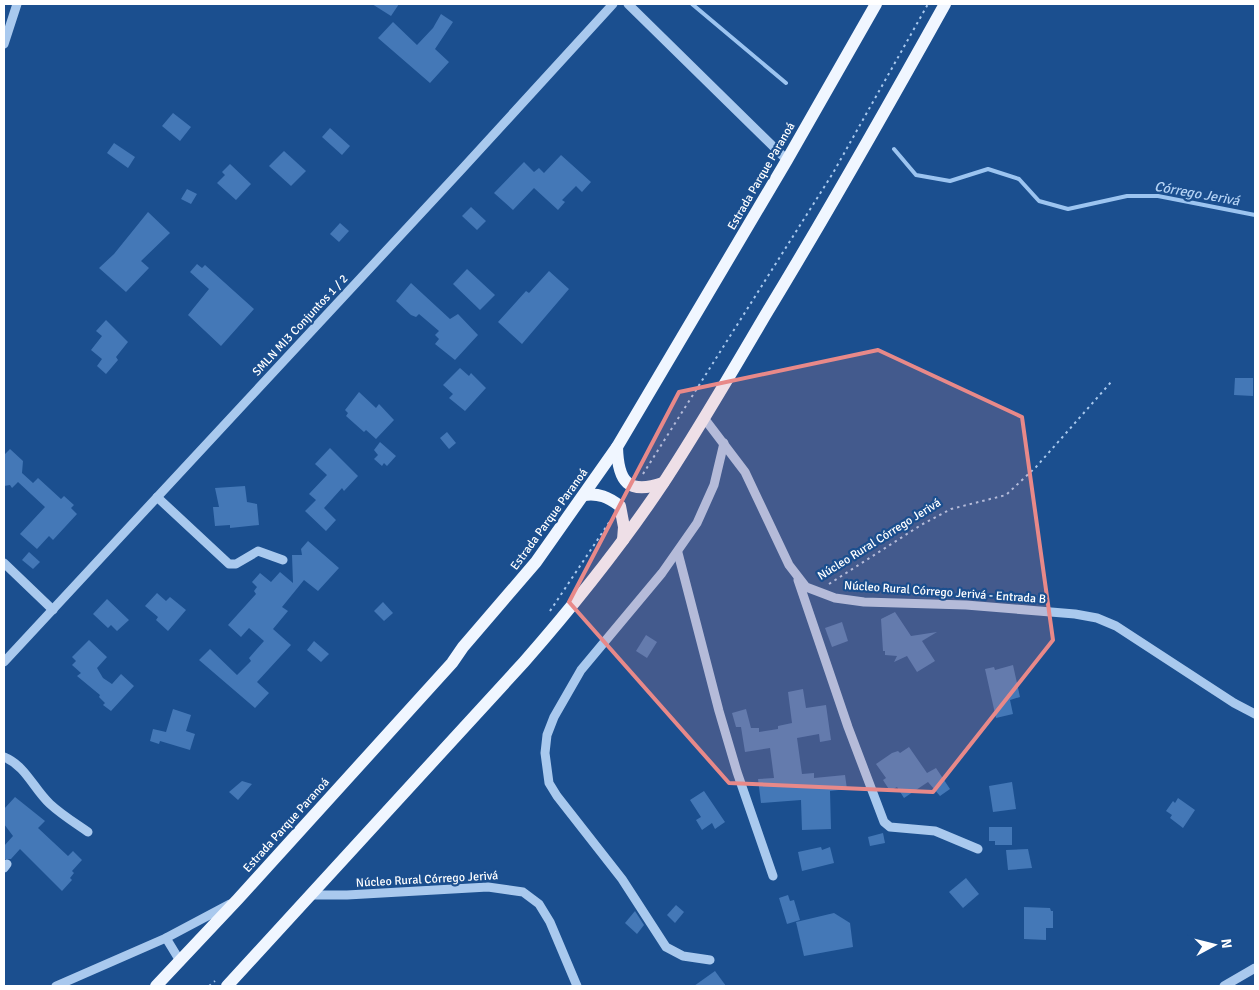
<svg xmlns="http://www.w3.org/2000/svg" width="1259" height="990" font-family="Signika,sans-serif">
<style>
.lines{fill:none;stroke-linecap:round;stroke-linejoin:round}
.stream{stroke:#9cc4f0;stroke-width:4}
.building{fill:#4478b7}
.path{stroke:#a9c9ee;stroke-width:2;stroke-dasharray:2.5 4;stroke-linecap:butt}
.minor{stroke:#a9c9ee;stroke-width:9}
.major{stroke:#f0f6ff;stroke-width:12}
.marked{fill:#e88989;fill-opacity:0.2;stroke:#e88989;stroke-width:4;stroke-linejoin:round}
.labels{text-anchor:middle;stroke-width:4.5;stroke-linejoin:round;paint-order:stroke}
.street-label{font-size:12px;fill:#fff;stroke:#1b4f8f}
.water-label{font-size:14px;font-style:italic;fill:#b5d3f5;stroke:#1b4f8f}
</style>
<rect width="100%" height="100%" fill="#1b4f8f"/>
<g class="lines">
<g class="stream">
<path d="M692 4 786 83"/>
<path d="M894 149 916 175 950 181 988 169 1019 179 1039 201 1068 209 1127 196H1158L1255 215"/>
</g>
</g>
<g class="building">
<path d="M372 4H399L391 16Z"/>
<path d="M441 14 453 22 435 49 449 62 430 83 378 38 393 22 417 45 433 28Z"/>
<path d="M173 113 191 127 180 141 162 126Z"/>
<path d="M330 128 350 146 342 155 322 137Z"/>
<path d="M114 143 135 157 128 168 107 153Z"/>
<path d="M284 151 306 171 291 186 269 166Z"/>
<path d="M561 155 591 182 582 192 576 186 562 200 565 202 558 210 534 188 513 210 494 193 524 162 534 172 539 168 544 173Z"/>
<path d="M230 164 251 184 236 200 217 183 225 175 222 172Z"/>
<path d="M187 189 197 194 191 204 181 199Z"/>
<path d="M471 207 486 221 477 230 462 216Z"/>
<path d="M148 212 170 233 141 261 149 268 126 292 99 268 114 254Z"/>
<path d="M340 223 349 231 339 242 330 234Z"/>
<path d="M197 264 202 268 205 265 254 309 221 346 188 315 209 289 190 272Z"/>
<path d="M467 269 495 295 480 310 453 284Z"/>
<path d="M549 271 569 289 522 344 498 322 526 291 529 293Z"/>
<path d="M411 283 450 319 458 314 478 335 455 360 435 344 439 339 435 335 439 331 419 314 416 317 411 315 396 301Z"/>
<path d="M106 320 128 342 116 357 118 360 106 374 97 366 102 359 91 350 102 336 96 331Z"/>
<path d="M460 368 469 376 471 373 486 388 465 411 449 398 453 394 443 385Z"/>
<path d="M1235 378H1253V396L1234 395Z"/>
<path d="M359 392 376 408 379 404 394 420 376 439 366 430 364 432 346 416 348 413 345 410Z"/>
<path d="M447 432 456 443 449 449 440 438Z"/>
<path d="M380 442 396 456 387 466 384 463 382 466 374 459 378 455 374 450Z"/>
<path d="M330 448 358 476 344 491 342 488 324 508 336 520 326 531 305 511 316 500 309 494 327 475 315 464Z"/>
<path d="M10 449 23 461 22 473 33 483 38 478 61 499 64 496 74 505 71 508 77 514 53 540 49 536 37 549 20 534 45 507 18 482 12 488 10 485 4 486V455Z"/>
<path d="M245 486 247 502 257 504 259 525 230 528V525L215 526 213 507H219L215 488Z"/>
<path d="M308 541 339 568 318 591 304 580 282 607 288 611 273 629 291 645 257 682 269 693 255 708 199 660 210 649 237 675 251 661 249 658 264 641 249 628 241 637 228 625 256 594 254 591 257 587 252 582 260 573 271 582 280 572 293 583 292 555H302L301 549Z"/>
<path d="M29 552 40 562 33 569 22 560Z"/>
<path d="M157 593 166 601 170 597 186 610 168 631 156 620 158 617 145 606Z"/>
<path d="M107 599 129 620 117 631 111 625 108 628 93 614Z"/>
<path d="M383 602 393 613 384 621 374 611Z"/>
<path d="M895 612 911 636 937 632 922 641 935 661 917 672 907 656 894 662 897 656 885 655V651H883L881 619Z"/>
<path d="M842 622 848 641 832 647 825 628Z"/>
<path d="M646 635 657 642 647 658 636 651Z"/>
<path d="M89 640 107 657 97 668 103 678 112 684 121 674 134 686 111 711 103 705 105 703 99 697 100 695 77 676 81 673 72 665 76 661 72 657Z"/>
<path d="M314 641 329 654 321 662 307 650Z"/>
<path d="M1013 665 1020 697 1010 700 1013 714 996 718 985 669 994 667 995 670Z"/>
<path d="M803 689 806 708 826 705 831 740 820 742 819 734 797 738 802 774 814 773V778L845 775 847 789 830 791 831 829 802 830 801 800 761 803 758 779 774 778 770 748 745 752 741 727H736L732 713 746 709 751 728H759V732L778 729V726L792 723 788 692Z"/>
<path d="M173 709 191 715 186 731 195 734 190 750 160 741 159 744 150 741 153 729 166 732Z"/>
<path d="M909 747 927 773 936 768 950 789 940 796 928 782 904 798 897 787 890 791 883 780 886 778 876 764 892 753 898 751 900 753Z"/>
<path d="M242 781 252 784 238 800 229 792Z"/>
<path d="M1012 782 1016 809 993 812 989 786Z"/>
<path d="M704 791 725 822 715 829 712 823 702 830 696 820 701 817 690 800Z"/>
<path d="M15 797 45 821 38 828 68 856 73 851 82 860 72 871 74 873 70 878 72 880 62 891 20 849 11 859H4V846L13 836 4 824V809Z"/>
<path d="M1178 798 1195 810 1183 828 1170 818 1172 815 1166 811 1173 801 1175 803Z"/>
<path d="M989 827H1012V845H995V841H989Z"/>
<path d="M883 833 885 843 870 846 868 837Z"/>
<path d="M821 847 822 850 830 847 834 863 802 871 798 852Z"/>
<path d="M1028 849 1032 868 1008 870 1006 850Z"/>
<path d="M966 878 979 894 963 908 949 892Z"/>
<path d="M788 895 790 901 794 900 800 920 787 924 779 898Z"/>
<path d="M676 905 684 912 675 923 667 915Z"/>
<path d="M1024 907 1050 908 1051 911H1053V928H1046V940L1024 939Z"/>
<path d="M635 911 644 925 637 934 625 923Z"/>
<path d="M834 913 850 923 853 947 804 956 796 922Z"/>
<path d="M715 971 726 986H694Z"/>
</g>
<g class="lines">
<g class="path">
<path d="M643 474 833 173 928 4"/>
<path d="M829 584 921 525 951 509 1006 495 1036 467 1112 381"/>
<path d="M550 611 610 521"/>
<path d="M209 986 215 981"/>
</g>
<g class="minor">
<path d="M628 4 787 160"/>
<path d="M4 44 17 4"/>
<path d="M704 418 745 472 789 565 806 587 835 598 864 602 966 605 1075 614 1097 618 1116 626 1234 703 1255 714"/>
<path d="M157 497 229 564H236L258 551 283 560"/>
<path d="M678 553 719 711 737 772 773 876"/>
<path d="M4 563 53 610"/>
<path d="M798 580 848 727 884 822 890 827 935 831 978 849"/>
<path d="M4 662 462 169 613 4"/>
<path d="M4 757C26 766 33 788 50 804 62 815 75 823 88 832"/>
<path d="M4 868 7 864"/>
<path d="M310 895H347L488 887 523 892 539 904 550 922 577 986"/>
<path d="M166 938 180 961"/>
<path d="M710 960 683 956 666 947 622 879 557 796 549 783 545 753 547 735 554 717 581 670 662 573 697 523 714 485 724 443"/>
<path d="M56 986 166 938 230 904"/>
<path d="M1224 986 1255 968"/>
</g>
<g class="major">
<path d="M617 447C618 482 628 495 663 483"/>
<path d="M584 495C599 493 608 497 620 506L624 527 623 540"/>
<path d="M156 986 238 899 452 663 463 647 536 562 617 447 787 160 876 4"/>
<path d="M227 986 524 662C574 605 622 545 664 482 700 427 733 370 766 314 828 212 887 108 945 4"/>
</g>
</g>
<path class="marked" d="M878 350 1022 417 1053 640 933 792 729 783 569 602 679 392Z"/>
<g class="labels">
<g class="street-label">
<text transform="translate(761 176) rotate(-60)" y="4">Estrada Parque Paranoá</text>
<text transform="translate(300 325) rotate(-47)" y="4">SMLN MI3 Conjuntos 1 / 2</text>
<text transform="translate(549 519) rotate(-54)" y="4">Estrada Parque Paranoá</text>
<text transform="translate(879 539) rotate(-32)" y="4">Núcleo Rural Córrego Jerivá</text>
<text transform="translate(945 592) rotate(4)" y="4">Núcleo Rural Córrego Jerivá - Entrada B</text>
<text transform="translate(286 825) rotate(-48)" y="4">Estrada Parque Paranoá</text>
<text transform="translate(427 879) rotate(-3)" y="4">Núcleo Rural Córrego Jerivá</text>
</g>
<g class="water-label">
<text transform="translate(1197 193) rotate(10)" y="5">Córrego Jerivá</text>
</g>
</g>
<rect width="1259" height="990" fill="none" stroke="#ffffff" stroke-width="10"/>
<g transform="translate(1214 945) rotate(83)" stroke="#1b4f8f" stroke-width="4" paint-order="stroke">
<path d="M0-4L9 19L0 12L-9 19Z" fill="#ffffff"/>
<text y="-8" font-size="14" font-weight="bold" text-anchor="middle" fill="#ffffff">N</text>
</g>
</svg>
